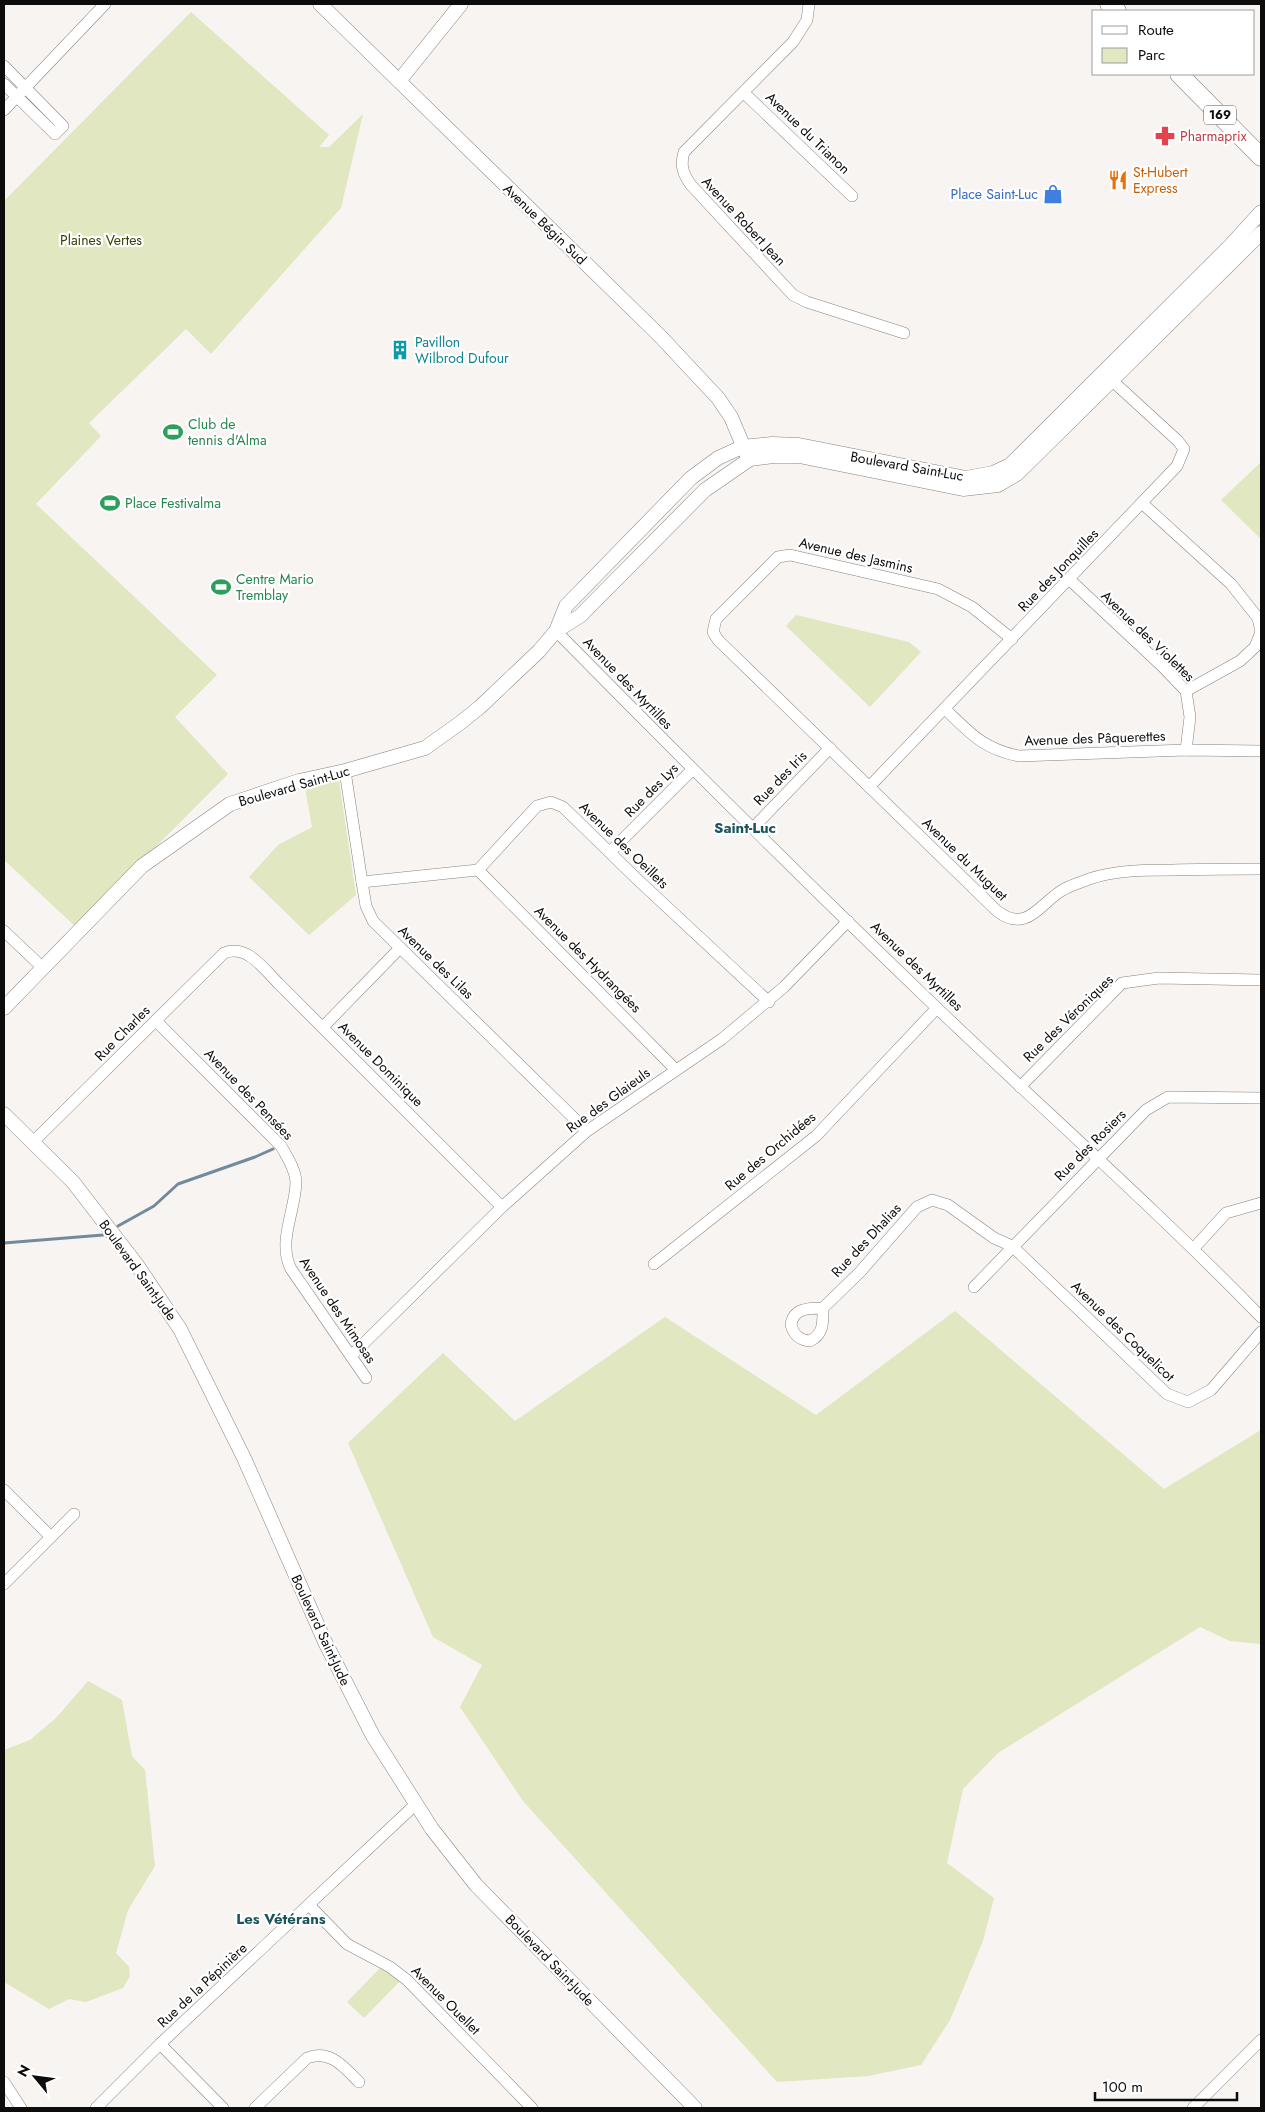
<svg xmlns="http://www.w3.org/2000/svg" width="1265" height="2112" font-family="Jost,sans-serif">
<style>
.green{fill:#e0e7c1}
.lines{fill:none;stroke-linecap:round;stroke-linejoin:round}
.stream{stroke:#728b9c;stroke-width:3}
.minor-casing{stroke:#878481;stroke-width:12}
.tertiary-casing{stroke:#878481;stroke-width:15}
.primary-casing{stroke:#878481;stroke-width:19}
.minor{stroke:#fff;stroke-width:11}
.tertiary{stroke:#fff;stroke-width:14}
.primary{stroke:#fff;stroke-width:18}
.labels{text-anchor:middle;stroke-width:4.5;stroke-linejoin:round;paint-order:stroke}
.shield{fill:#fff;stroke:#565555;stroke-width:1}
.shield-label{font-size:12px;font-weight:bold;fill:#0d0c0c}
.street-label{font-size:14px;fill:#0d0c0c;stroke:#fff}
.health-label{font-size:14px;fill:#be3a42;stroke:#fff;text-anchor:start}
.food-label{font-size:14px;fill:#c56008;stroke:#fff;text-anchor:start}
.shop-label{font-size:14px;fill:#366cbe;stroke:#fff;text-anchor:end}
.park-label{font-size:14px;fill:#3b4000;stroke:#fff}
.culture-label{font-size:14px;fill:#0d838f;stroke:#fff;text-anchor:start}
.leisure-label{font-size:14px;fill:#27864d;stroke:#fff;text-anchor:start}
.neighbourhood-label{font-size:15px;font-weight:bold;fill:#1a545c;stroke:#fff}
</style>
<rect width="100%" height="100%" fill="#f7f4f1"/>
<g class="green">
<path d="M191 12 329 135 319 147H329L363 114 341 208 211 354 186 329 89 423 101 436 36 504 217 675 175 717 228 774 76 927 4 860V201Z"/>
<path d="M1261 462V539L1221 500Z"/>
<path d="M796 615 909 642 921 652 870 707 786 626Z"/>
<path d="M339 781 356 895 309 935 249 877 278 845 312 827 305 788Z"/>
<path d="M955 1311 1164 1489 1261 1430V1644L1230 1641 1200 1627 998 1753 963 1789 947 1863 994 1898 983 1941 950 2020 921 2065 868 2076 777 2082 523 1801 460 1707 482 1665 433 1637 348 1443 443 1353 515 1421 665 1317 816 1415Z"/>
<path d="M88 1681 122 1700 132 1756 145 1770 155 1866 128 1910 116 1953 129 1967 130 1976 123 1988 86 2002 69 1999 49 2009 4 1982V1750L30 1740 56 1718Z"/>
<path d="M384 1964 404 1977 364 2018 347 2002Z"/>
</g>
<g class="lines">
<g class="stream">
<path d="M118 1226 154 1206 178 1184 255 1157 273 1149"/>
<path d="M4 1243 103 1235"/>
</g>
<defs>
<g id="minor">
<path d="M809 4 807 20 793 42 684 152C680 166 683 174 691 185L793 295 807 302 904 333"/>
<path d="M4 66 63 126 55 134 4 84"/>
<path d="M744 93 852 196"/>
<path d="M4 110 105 4"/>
<path d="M1143 504 1231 584 1258 618 1261 632"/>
<path d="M1070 580 1162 666 1186 691 1190 717 1186 750"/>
<path d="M556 631C682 759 810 886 939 1010 1047 1113 1158 1211 1261 1317"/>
<path d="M1012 639 972 607 938 589 790 555 778 557 716 619 713 632 718 640 997 911C1026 933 1038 906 1061 891 1070 885 1080 883 1089 879 1116 870 1145 870 1173 870 1202 869 1232 869 1261 869"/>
<path d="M1186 691 1240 661 1255 647 1261 632"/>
<path d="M945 709C970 733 983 749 1019 756L1186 750 1261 751"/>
<path d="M345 771 362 882 366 906 373 921 587 1131"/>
<path d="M869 787 1177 466 1184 449 1178 441 1106 375"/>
<path d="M753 828 830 748"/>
<path d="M610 852 692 770"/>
<path d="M478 870 676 1070"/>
<path d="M362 882 478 870 537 806 551 802 563 807 638 880 769 1002"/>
<path d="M4 931 43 968"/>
<path d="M156 1021 281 1146C287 1157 295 1168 296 1181 296 1210 277 1241 291 1269L366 1378"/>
<path d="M323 1027 400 948"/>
<path d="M1020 1087 1122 983 1159 978 1261 980"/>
<path d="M34 1141 224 953C247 944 263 968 279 984L502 1207"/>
<path d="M1194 1248 1226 1213 1261 1203"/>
<path d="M654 1264 816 1136 937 1008"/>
<path d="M974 1287 1146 1110 1168 1097 1261 1098"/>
<path d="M823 1308C809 1308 793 1308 791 1325 794 1336 800 1340 810 1341 824 1334 823 1322 823 1308L860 1272 917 1207 932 1200 948 1205 994 1238 1012 1246 1167 1394 1188 1402 1211 1390 1261 1332"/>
<path d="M351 1356 502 1207 587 1131 722 1039 784 987 848 921"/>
<path d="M4 1490 51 1537"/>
<path d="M4 1584 74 1514"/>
<path d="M309 1905 347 1944 390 1967 407 1980 532 2108"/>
<path d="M160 2044 223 2108"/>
<path d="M4 2082 21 2108"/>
<path d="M96 2108 160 2044 417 1803"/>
<path d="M255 2108 307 2058C330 2049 344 2067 359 2082"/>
<path d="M1193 2108 1261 2040"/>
</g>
<g id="tertiary">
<path d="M320 4 660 336 718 398 731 417 747 455"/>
<path d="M399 81 461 4"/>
<path d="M556 631 566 606 691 478 718 458 742 447 772 444 799 445 966 478 993 473 1010 465 1230 246 1261 212"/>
<path d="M4 1008 142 866 230 804 299 781 345 771 425 748 460 723 480 707 539 651 556 631 580 616 705 490 750 459 774 456H799L963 489 998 485 1017 474 1261 233"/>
<path d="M4 1114 73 1182 137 1265 180 1329 244 1458 325 1642 373 1736 432 1829 476 1885 695 2108"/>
</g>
<g id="primary">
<path d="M1109 4 1117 11"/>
<path d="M1179 74 1261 157"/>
</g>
</defs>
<use href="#minor" class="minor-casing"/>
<use href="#tertiary" class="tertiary-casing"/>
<use href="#primary" class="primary-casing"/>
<use href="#minor" class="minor"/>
<use href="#tertiary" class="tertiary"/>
<use href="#primary" class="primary"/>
</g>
<defs>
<symbol id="pharmacy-bare" viewBox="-9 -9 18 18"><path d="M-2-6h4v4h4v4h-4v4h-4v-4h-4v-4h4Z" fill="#e0444e" stroke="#fff" stroke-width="2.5" paint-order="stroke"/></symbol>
<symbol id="restaurant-bare" viewBox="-9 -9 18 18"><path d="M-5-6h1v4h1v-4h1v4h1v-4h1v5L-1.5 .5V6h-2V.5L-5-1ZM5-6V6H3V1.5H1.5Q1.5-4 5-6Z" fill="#e8710a" stroke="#fff" stroke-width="2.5" paint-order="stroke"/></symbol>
<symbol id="shop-bare" viewBox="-9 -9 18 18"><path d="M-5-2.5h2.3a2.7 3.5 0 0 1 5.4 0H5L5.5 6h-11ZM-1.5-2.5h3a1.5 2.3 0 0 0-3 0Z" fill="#3f7fe0" stroke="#fff" stroke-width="2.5" paint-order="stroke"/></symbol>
<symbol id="building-bare" viewBox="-9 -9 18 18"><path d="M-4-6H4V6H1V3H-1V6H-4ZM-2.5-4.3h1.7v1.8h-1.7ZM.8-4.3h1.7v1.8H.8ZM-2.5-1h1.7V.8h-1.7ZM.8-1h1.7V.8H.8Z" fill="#0f9aa8" stroke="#fff" stroke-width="2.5" paint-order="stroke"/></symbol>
<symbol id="stadium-bare" viewBox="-9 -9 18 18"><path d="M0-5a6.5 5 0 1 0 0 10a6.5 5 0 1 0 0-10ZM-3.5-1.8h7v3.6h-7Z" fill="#2e9e5b" stroke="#fff" stroke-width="2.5" paint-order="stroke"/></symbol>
</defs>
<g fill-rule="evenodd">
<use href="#pharmacy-bare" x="1151" y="122" width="28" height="28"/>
<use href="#restaurant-bare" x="1104" y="166" width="28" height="28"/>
<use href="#shop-bare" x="1039" y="180" width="28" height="28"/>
<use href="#building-bare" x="386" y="336" width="28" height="28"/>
<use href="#stadium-bare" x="159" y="418" width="28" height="28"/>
<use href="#stadium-bare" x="96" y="489" width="28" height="28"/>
<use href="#stadium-bare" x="207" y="573" width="28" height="28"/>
</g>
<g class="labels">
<rect class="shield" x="1204" y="105.5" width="32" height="19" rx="4"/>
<g class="shield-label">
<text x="1220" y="119">169</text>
</g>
<g class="street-label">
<text transform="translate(808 133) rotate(44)" y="5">Avenue du Trianon</text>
<text transform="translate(744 221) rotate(47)" y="5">Avenue Robert Jean</text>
<text transform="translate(545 224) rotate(44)" y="5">Avenue Bégin Sud</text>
<text transform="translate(907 466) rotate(10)" y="5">Boulevard Saint-Luc</text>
<text transform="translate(856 555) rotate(13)" y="5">Avenue des Jasmins</text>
<text transform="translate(1058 570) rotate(-46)" y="5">Rue des Jonquilles</text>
<text transform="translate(1148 636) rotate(44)" y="5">Avenue des Violettes</text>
<text transform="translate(628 683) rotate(46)" y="5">Avenue des Myrtilles</text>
<text transform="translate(1095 738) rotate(-2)" y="5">Avenue des Pâquerettes</text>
<text transform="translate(780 778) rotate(-46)" y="5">Rue des Iris</text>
<text transform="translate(294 786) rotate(-16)" y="5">Boulevard Saint-Luc</text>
<text transform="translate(651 790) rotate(-45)" y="5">Rue des Lys</text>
<text transform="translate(624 845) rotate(44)" y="5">Avenue des Oeillets</text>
<text transform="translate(965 859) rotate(44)" y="5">Avenue du Muguet</text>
<text transform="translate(588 959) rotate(45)" y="5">Avenue des Hydrangées</text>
<text transform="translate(436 962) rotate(44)" y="5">Avenue des Lilas</text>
<text transform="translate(917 966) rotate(44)" y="5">Avenue des Myrtilles</text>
<text transform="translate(1068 1018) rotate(-44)" y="5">Rue des Véroniques</text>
<text transform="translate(122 1033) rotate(-45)" y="5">Rue Charles</text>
<text transform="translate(381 1064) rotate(45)" y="5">Avenue Dominique</text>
<text transform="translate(249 1094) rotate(46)" y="5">Avenue des Pensées</text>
<text transform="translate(608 1100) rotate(-36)" y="5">Rue des Glaieuls</text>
<text transform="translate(1090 1145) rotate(-45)" y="5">Rue des Rosiers</text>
<text transform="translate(770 1151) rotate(-40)" y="5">Rue des Orchidées</text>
<text transform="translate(866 1240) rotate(-47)" y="5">Rue des Dhalias</text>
<text transform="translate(138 1270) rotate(54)" y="5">Boulevard Saint-Jude</text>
<text transform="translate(338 1310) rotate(56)" y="5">Avenue des Mimosas</text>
<text transform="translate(1123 1331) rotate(44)" y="5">Avenue des Coquelicot</text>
<text transform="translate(321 1630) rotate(65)" y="5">Boulevard Saint-Jude</text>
<text transform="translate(550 1960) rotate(46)" y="5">Boulevard Saint-Jude</text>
<text transform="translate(202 1985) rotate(-43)" y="5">Rue de la Pépinière</text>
<text transform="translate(446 2000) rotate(45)" y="5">Avenue Ouellet</text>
</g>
<g class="health-label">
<text x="1180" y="141">Pharmaprix</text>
</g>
<g class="food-label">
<text x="1133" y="177">St-Hubert<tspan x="1133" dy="16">Express</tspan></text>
</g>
<g class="shop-label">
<text x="1038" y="199">Place Saint-Luc</text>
</g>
<g class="park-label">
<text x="101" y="245">Plaines Vertes</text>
</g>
<g class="culture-label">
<text x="415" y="347">Pavillon<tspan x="415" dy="16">Wilbrod Dufour</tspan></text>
</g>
<g class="leisure-label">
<text x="188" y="429">Club de<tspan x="188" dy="16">tennis d'Alma</tspan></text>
<text x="125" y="508">Place Festivalma</text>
<text x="236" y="584">Centre Mario<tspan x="236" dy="16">Tremblay</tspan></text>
</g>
<g class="neighbourhood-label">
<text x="745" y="833">Saint-Luc</text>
<text x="281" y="1924">Les Vétérans</text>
</g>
</g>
<rect width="1265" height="2112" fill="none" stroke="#0d0c0c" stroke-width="10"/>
<rect x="1092" y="10" width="162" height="65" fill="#ffffff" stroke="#9e9e9e"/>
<rect x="1102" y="26" width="25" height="8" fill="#ffffff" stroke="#9e9e9e"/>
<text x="1138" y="35" font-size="15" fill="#0d0c0c">Route</text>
<rect x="1102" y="48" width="25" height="15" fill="#e0e7c1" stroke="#9e9e9e"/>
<text x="1138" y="60" font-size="15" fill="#0d0c0c">Parc</text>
<g transform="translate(35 2077) rotate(299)" stroke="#ffffff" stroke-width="4" paint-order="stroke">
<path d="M0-4L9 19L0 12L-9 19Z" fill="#0d0c0c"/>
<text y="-8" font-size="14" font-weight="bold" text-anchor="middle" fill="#0d0c0c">N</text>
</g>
<path d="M1095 2092v8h142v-8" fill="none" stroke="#0d0c0c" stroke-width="2.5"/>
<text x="1102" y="2092" font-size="15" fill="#0d0c0c" stroke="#ffffff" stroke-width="4" paint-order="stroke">100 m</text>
</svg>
